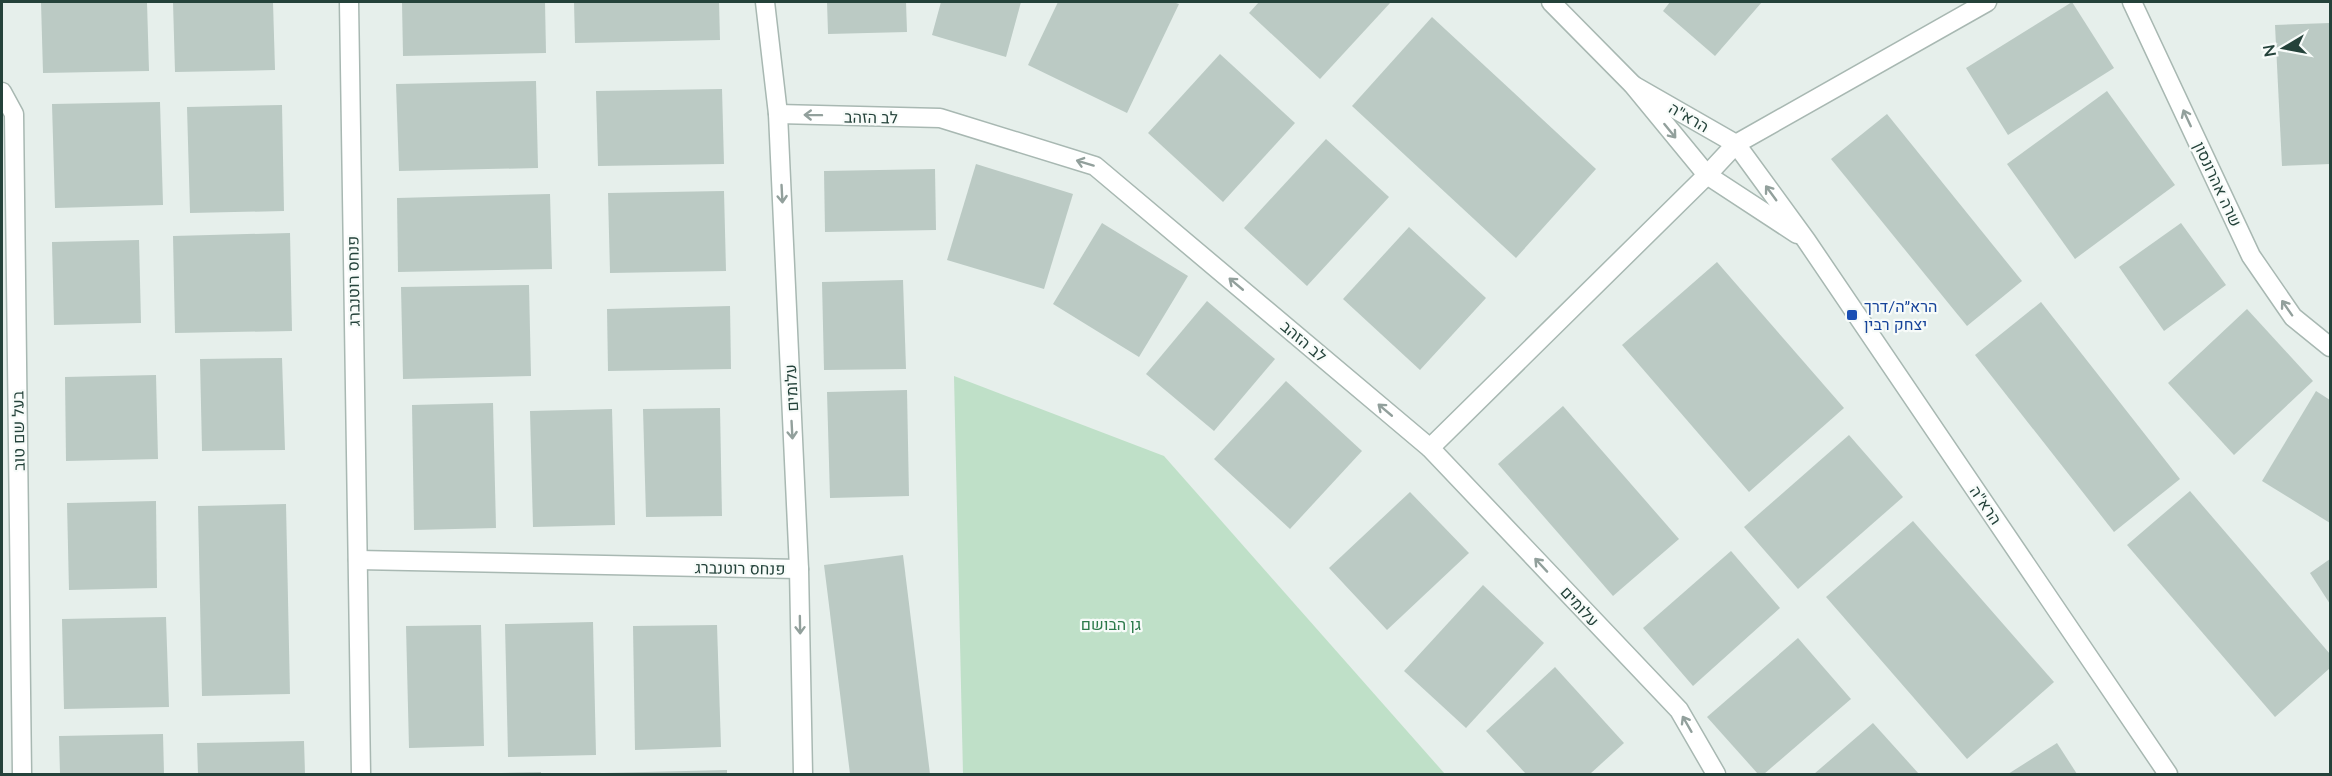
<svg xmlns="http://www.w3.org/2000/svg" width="2332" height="776" font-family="Lato,Heebo,sans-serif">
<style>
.green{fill:#bfe0c8}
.building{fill:#bbcac4}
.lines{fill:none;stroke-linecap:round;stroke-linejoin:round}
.minor-casing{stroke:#a8b8b2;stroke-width:21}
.tertiary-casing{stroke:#a8b8b2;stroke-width:21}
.minor{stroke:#fff;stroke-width:18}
.tertiary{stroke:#fff;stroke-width:18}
.oneway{stroke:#92a09c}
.transit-dot{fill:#1a4fb4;stroke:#f7fbf9;stroke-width:2}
.labels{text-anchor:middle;stroke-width:4.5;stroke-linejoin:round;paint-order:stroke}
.street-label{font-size:16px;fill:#24423a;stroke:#f7fbf9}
.transit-label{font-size:16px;fill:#164399;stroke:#f7fbf9;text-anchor:start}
.park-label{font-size:16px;fill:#2d7a4b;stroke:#f7fbf9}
</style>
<rect width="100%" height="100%" fill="#e6efeb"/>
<path class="green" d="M954 376 1164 456 1445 774H963Z"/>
<g class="building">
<path d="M41 2H147L149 71 43 73Z"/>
<path d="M173 2H273L275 70 175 72Z"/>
<path d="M402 2H545L546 53 403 56Z"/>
<path d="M574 2H719L720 40 575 43Z"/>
<path d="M827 2H906L907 32 828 34Z"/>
<path d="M941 2H1021L1006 57 932 35Z"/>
<path d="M1058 2H1173L1179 4 1127 113 1028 65Z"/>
<path d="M1259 2H1391L1320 79 1249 13Z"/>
<path d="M1670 2H1762L1715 56 1663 11Z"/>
<path d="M2072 2 2114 68 2008 135 1966 68Z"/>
<path d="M1432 17 1596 169 1516 258 1352 106Z"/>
<path d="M2330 23V164L2282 166 2275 25Z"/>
<path d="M1220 54 1295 123 1223 202 1148 133Z"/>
<path d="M536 81 538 168 399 171 396 84Z"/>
<path d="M722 89 724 164 598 166 596 91Z"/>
<path d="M2107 91 2175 185 2075 259 2007 164Z"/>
<path d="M160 102 163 205 55 208 52 104Z"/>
<path d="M282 105 284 211 190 213 187 107Z"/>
<path d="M1887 114 2022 281 1967 326 1831 159Z"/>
<path d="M1326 139 1389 197 1307 286 1244 228Z"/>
<path d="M976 164 1073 194 1044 289 947 260Z"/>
<path d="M935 169 936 230 825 232 824 171Z"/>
<path d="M724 191 726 271 610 273 608 193Z"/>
<path d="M550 194 552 269 398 272 397 198Z"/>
<path d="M1102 223 1188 276 1139 357 1053 304Z"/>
<path d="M2181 223 2226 285 2164 331 2119 267Z"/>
<path d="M1409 227 1486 298 1420 370 1343 299Z"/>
<path d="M290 233 292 331 175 333 173 236Z"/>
<path d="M139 240 141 323 54 325 52 242Z"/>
<path d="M1717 262 1844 408 1749 492 1622 345Z"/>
<path d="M903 280 906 369 824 370 822 282Z"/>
<path d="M529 285 531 376 403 379 401 287Z"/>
<path d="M1207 301 1275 359 1214 431 1146 374Z"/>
<path d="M2041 302 2180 479 2114 532 1975 355Z"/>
<path d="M730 306 731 369 608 371 607 309Z"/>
<path d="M2247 309 2313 381 2234 455 2168 383Z"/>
<path d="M282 358 285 450 202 451 200 359Z"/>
<path d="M156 375 158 459 66 461 65 377Z"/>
<path d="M1286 381 1362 451 1290 529 1214 459Z"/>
<path d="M907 390 909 496 830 498 827 392Z"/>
<path d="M2316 391 2330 400V523L2262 481Z"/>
<path d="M493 403 496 528 414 530 412 405Z"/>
<path d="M1563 406 1679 539 1613 596 1498 464Z"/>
<path d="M720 408 722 516 646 517 643 409Z"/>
<path d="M612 409 615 525 533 527 530 411Z"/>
<path d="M1849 435 1903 497 1798 589 1744 527Z"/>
<path d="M2190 491 2330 654V668L2275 717 2127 545Z"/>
<path d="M1410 492 1469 553 1387 630 1329 568Z"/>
<path d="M156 501 157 588 69 590 67 503Z"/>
<path d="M286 504 290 694 202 696 198 506Z"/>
<path d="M1913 521 2054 682 1967 759 1826 597Z"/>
<path d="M1731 551 1780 608 1693 686 1643 628Z"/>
<path d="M903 555 930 774H850L824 565Z"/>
<path d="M2330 559V604L2310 573Z"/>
<path d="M1483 585 1544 643 1466 728 1404 671Z"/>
<path d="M166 617 169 707 64 709 62 619Z"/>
<path d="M593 622 596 755 508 757 505 624Z"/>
<path d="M481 625 484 746 409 748 406 626Z"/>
<path d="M717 625 721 747 635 750 633 626Z"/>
<path d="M1798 638 1851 699 1764 774H1758L1707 717Z"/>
<path d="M1555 667 1624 743 1590 774H1526L1486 731Z"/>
<path d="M1873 723 1919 774H1814Z"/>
<path d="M163 734 164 774H60L59 736Z"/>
<path d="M304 741 305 774H198L197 743Z"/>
<path d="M2057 743 2077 774H2008Z"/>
<path d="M727 770V774H604V773Z"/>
<path d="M541 772V774H501V773Z"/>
</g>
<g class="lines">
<defs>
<g id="minor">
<path d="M349 2 361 774"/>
<path d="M765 2 778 114 799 569 803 774"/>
<path d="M2132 2 2251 256 2293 317 2330 347"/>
<path d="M2 92 14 114 22 774"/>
<path d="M778 114 940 118 1095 166 1430 448 1679 710 1716 774"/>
<path d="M1430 448 1707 175 1736 144 1987 2"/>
<path d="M358 560 799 569"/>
</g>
<g id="tertiary">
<path d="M1551 2 1633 85 1707 175 1797 234"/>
<path d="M1633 85 1736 144 1806 240 2168 774"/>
</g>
</defs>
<use href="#minor" class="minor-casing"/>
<use href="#tertiary" class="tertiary-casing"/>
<use href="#minor" class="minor"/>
<use href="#tertiary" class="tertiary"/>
</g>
<defs><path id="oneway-shaft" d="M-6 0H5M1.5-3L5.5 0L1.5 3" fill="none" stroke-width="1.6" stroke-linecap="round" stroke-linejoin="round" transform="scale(1.5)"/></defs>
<g class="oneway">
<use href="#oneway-shaft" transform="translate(813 115) rotate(-179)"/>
<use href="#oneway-shaft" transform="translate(2187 118) rotate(-115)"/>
<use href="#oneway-shaft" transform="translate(1670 131) rotate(51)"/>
<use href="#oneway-shaft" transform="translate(1085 163) rotate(-163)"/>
<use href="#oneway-shaft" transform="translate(1771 193) rotate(-126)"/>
<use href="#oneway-shaft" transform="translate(782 194) rotate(87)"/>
<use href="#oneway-shaft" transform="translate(1236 284) rotate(-140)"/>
<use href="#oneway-shaft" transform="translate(2287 308) rotate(-125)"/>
<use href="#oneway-shaft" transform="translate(1385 410) rotate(-140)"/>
<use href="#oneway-shaft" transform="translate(792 430) rotate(87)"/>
<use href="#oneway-shaft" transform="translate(1541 565) rotate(-133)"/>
<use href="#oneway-shaft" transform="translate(800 625) rotate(89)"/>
<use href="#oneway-shaft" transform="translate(1687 724) rotate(-120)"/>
</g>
<rect class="transit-dot" x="1846" y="309" width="12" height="12" rx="3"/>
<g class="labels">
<g class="street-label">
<text transform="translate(871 117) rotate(1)" y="6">לב הזהב</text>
<text transform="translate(1689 117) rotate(30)" y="6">הרא"ה</text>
<text transform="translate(2218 184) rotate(65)" y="6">שרה אהרונסון</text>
<text transform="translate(353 281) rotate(-91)" y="6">פנחס רוטנברג</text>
<text transform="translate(1304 341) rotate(40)" y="6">לב הזהב</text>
<text transform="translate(791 388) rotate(-93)" y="6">עלומים</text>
<text transform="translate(18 431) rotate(-91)" y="6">בעל שם טוב</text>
<text transform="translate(1986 505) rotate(56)" y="6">הרא"ה</text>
<text transform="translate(740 568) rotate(1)" y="6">פנחס רוטנברג</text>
<text transform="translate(1580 606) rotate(47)" y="6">עלומים</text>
</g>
<g class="transit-label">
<text x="1864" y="312">הרא״ה/דרך<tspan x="1864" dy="18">יצחק רבין</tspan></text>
</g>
<g class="park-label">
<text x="1111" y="630">גן הבושם</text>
</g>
</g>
<rect width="2332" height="776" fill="none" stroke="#24423a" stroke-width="6"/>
<g transform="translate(2284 48) rotate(260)" stroke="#f7fbf9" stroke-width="4.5" paint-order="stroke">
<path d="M0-4.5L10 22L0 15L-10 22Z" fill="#24423a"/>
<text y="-9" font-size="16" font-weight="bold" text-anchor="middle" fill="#24423a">N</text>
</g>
</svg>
